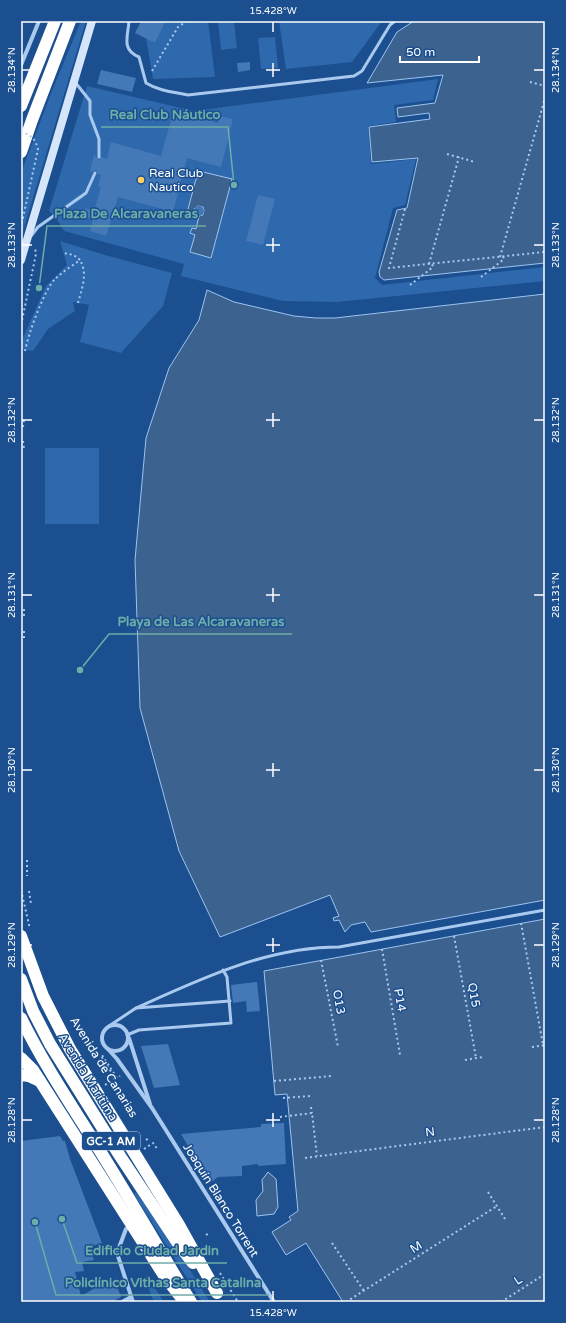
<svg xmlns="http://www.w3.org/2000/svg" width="566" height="1323" font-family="'Varela Round',sans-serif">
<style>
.green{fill:#2e69ad}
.water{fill:#3c6290;stroke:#9cc4f0}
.building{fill:#4478b7}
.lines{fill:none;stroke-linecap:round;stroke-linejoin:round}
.path{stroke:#a9c9ee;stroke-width:2;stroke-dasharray:2 3;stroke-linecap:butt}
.lane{stroke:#a9c9ee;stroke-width:3}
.street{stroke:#a9c9ee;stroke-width:4}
.secondary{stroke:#d6e6fa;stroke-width:8}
.highway{stroke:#fff;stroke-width:12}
.path-bridge{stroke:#a9c9ee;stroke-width:2;stroke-dasharray:2 3;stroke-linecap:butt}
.ticks{fill:none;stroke:#fff;stroke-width:1.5}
.poi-dot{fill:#ffd166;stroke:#1b4f8f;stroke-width:1.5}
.labels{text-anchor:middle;stroke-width:3;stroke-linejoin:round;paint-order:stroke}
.shield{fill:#1b4f8f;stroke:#bbcadd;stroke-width:1}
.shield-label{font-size:11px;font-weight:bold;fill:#fff}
.poi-label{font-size:12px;fill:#fff;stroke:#1b4f8f;text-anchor:start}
.street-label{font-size:12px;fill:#fff;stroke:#1b4f8f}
.leader{fill:none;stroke:#6fada8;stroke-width:1.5}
.callout-dot{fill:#6fada8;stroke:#1b4f8f;stroke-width:1.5}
.callout-label{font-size:13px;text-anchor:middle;font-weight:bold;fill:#6fada8;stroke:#1b4f8f;stroke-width:3;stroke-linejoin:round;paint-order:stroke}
.neatline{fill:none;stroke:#fff;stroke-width:1.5}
.ticks-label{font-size:10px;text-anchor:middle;fill:#fff}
</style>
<rect width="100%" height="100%" fill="#1b4f8f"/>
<g class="green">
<path d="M81 21H86L21 238V173L50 96Z"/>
<path d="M166 21H208L215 77 153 79 146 38 155 43Z"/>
<path d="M218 21H234L237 48 221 50Z"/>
<path d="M279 21H349V22L382 21 352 62 286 69Z"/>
<path d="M275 37 278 68 261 69 258 38Z"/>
<path d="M438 79 433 100 394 105 396 122 368 126 371 164 416 159 405 205 393 208 375 278 382 285 545 267V281L337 302 283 301 181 276 184 264 64 231 55 216 49 211 87 86 194 111Z"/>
<path d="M60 241 105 255 172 273 163 306 121 353 80 342 89 305 73 302 75 311 48 329 33 351 23 350V338L46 286 67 265Z"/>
<rect x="45" y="448" width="54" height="76"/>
<path d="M136 1192 183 1259 210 1302H202L134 1194Z"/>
<path d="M147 1276 164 1302H154L144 1278Z"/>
</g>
<g class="water">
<path d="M414 21H545V263L384 280 380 277 379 272 397 210 407 208 418 158 372 162 369 127 430 119 429 113 398 117 397 108 435 103 443 75 367 83 397 32Z"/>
<path d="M203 172 232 179 211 258 190 252 195 235 190 233 192 228 196 229 199 216 203 215 204 210 203 207 198 206 194 209V215L187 213 196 179 201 177Z"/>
<path d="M207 290 234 302 294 316 316 318H335L545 294V900L371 932 365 922 351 925 345 932 339 920 334 921 333 918 339 916 330 895 220 937 179 851 140 708 135 560 146 438 169 368 199 320Z"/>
<path d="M545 919V1302H343L306 1243 286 1255 272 1232 291 1220 289 1217 298 1211 287 1094 275 1095 264 971Z"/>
<path d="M268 1172 276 1179 278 1207 274 1214 257 1216 256 1200 263 1191 262 1180Z"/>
</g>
<g class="building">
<path d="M141 21H166L155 43 135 33Z"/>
<path d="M250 62V70L238 72 237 63Z"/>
<path d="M101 70 136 78 132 92 97 84Z"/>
<path d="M177 112 218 123 220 116 233 119 221 167 187 158 173 212 118 197 106 236 90 231 93 219 82 216 85 208 94 211 101 187 98 186 101 175 98 174 96 170 92 172 90 171 94 155 99 160 102 157 107 159 111 142 161 156 171 120 175 121Z"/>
<path d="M258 195 275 199 263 245 246 241Z"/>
<circle cx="199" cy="211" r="5"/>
<path d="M257 982 260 1011 247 1012 246 1001 233 1003 231 985Z"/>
<path d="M168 1044 180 1085 154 1088 141 1046Z"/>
<path d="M284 1123 286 1164 258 1166V1164L242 1166V1176L218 1177 210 1183 181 1134 261 1127V1124Z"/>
<path d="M60 1136 63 1141H65L70 1159 102 1243 90 1247 94 1260 82 1262 84 1271 75 1272 81 1296 107 1281 109 1284 115 1280 121 1297 112 1302H21V1141Z"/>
</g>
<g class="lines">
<g class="path">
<path d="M152 71 178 27 187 21"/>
<path d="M530 82 545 86"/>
<path d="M447 154 475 162"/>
<path d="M405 209 389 268 545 252"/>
<path d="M500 257 545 98"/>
<path d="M429 264 459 157"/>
<path d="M481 277 504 259 503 256"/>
<path d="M410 285 433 267 432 264"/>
<path d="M78 303C82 288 88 274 80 260"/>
<path d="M21 325 36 254 35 248"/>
<path d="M25 351C28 335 44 290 55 279 62 272 72 266 80 260 75 255 71 254 63 253"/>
<path d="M23 427 24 419"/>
<path d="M23 441 24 449"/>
<path d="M24 609V617"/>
<path d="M24 631V640"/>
<path d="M27 860V876"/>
<path d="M21 890 30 929"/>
<path d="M29 891 31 904"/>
<path d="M521 923 543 1045"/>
<path d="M454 936 476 1058"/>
<path d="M382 949 400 1055"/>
<path d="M321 960 338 1047"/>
<path d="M532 1047 545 1045"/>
<path d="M465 1060 483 1057"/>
<path d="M274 1081 332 1076"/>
<path d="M105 1085 115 1078 101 1056 102 1055 117 1078 120 1076"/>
<path d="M283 1098 310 1096"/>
<path d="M311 1107 312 1113"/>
<path d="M280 1117 312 1113 317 1156"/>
<path d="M146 1140 149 1138"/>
<path d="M144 1149 153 1143 158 1150"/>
<path d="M305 1158 545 1127"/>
<path d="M488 1192 505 1219"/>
<path d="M206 1235 209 1233"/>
<path d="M332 1243 364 1291"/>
<path d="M220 1273 238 1302"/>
<path d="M346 1302 497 1206"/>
<path d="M501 1302 545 1274"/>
</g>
<g class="lane">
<path d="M129 21C128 36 121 50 139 57L146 83C159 91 173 92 188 95L354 76 362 71 390 25 395 21"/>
<path d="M75 82 90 101V115L99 139V157"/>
<path d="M31 236 38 227 86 193 95 173"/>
<path d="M136 1008C200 979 267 947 339 947L545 910"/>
<path d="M109 1026 136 1008 230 1001"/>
<path d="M127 1035 139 1030 231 1023 227 977 223 970"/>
</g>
<g class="street">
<path d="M21 65 39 21"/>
<circle cx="115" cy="1038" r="13"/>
<path d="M129 1038 150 1104"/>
<path d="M108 1049 117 1059 152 1108 274 1302"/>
<path d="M126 1229 117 1253 133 1302"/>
<path d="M122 1302 131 1297"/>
</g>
<path class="secondary" d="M21 260 92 21"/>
<g class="highway">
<path d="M21 106 55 21"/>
<path d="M21 152 32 120 70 21"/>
<path d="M21 936 43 996 70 1049 179 1225 217 1293"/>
<path d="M21 979 33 1011 50 1044 120 1156 177 1242 193 1263"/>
<path d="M21 1018C45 1067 76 1112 105 1159 134 1206 162 1254 191 1302"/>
<path d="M21 1058 33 1070 165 1277 180 1296"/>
<path d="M21 1075 29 1076 40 1081"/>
</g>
<path class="path-bridge" d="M21 131C31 136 35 138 38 149L21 227"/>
</g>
<path class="ticks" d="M273 22V32M273 63V77M22 70H32M266 70H280M534 70H544M273 238V252M22 245H32M266 245H280M534 245H544M273 413V427M22 420H32M266 420H280M534 420H544M273 588V602M22 595H32M266 595H280M534 595H544M273 763V777M22 770H32M266 770H280M534 770H544M273 938V952M22 945H32M266 945H280M534 945H544M273 1113V1127M22 1120H32M266 1120H280M534 1120H544M273 1291V1301"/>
<circle class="poi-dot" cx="141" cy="180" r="4"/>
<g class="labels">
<rect class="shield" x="82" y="1132" width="58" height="18" rx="3"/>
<g class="shield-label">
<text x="111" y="1145">GC-1 AM</text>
</g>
<g class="poi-label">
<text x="149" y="177">Real Club<tspan x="149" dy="14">Nautico</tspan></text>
</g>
<g class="street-label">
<text transform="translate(474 995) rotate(80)" y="4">Q15</text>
<text transform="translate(400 1000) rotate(80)" y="4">P14</text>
<text transform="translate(339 1002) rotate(80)" y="4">O13</text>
<text transform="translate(104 1067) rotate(58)" y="4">Avenida de Canarias</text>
<text transform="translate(88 1077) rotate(58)" y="4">Avenida Marítima</text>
<text transform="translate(430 1132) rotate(-7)" y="4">N</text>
<text transform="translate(221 1200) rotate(58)" y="4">Joaquín Blanco Torrent</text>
<text transform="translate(416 1247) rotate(-32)" y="4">M</text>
<text transform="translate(518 1280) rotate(-33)" y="4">L</text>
</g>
</g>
<path class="leader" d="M234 185L228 127H101M39 288L47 226H206M80 670L109 634H292M62 1219L77 1263H227M35 1222L56 1295H269"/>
<g class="callout-dot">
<circle cx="234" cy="185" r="4"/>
<circle cx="39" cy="288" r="4"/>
<circle cx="80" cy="670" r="4"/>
<circle cx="62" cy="1219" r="4"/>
<circle cx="35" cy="1222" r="4"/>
</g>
<g class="callout-label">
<text x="165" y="119">Real Club Náutico</text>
<text x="126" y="218">Plaza De Alcaravaneras</text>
<text x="201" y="626">Playa de Las Alcaravaneras</text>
<text x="152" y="1255">Edificio Ciudad Jardin</text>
<text x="163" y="1287">Policlínico Vithas Santa Catalina</text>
</g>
<rect width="566" height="1323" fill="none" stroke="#1b4f8f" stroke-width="44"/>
<path d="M400 56v6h79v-6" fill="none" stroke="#ffffff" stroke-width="2"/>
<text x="406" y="56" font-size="12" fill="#ffffff" stroke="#1b4f8f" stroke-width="3" paint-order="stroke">50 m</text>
<rect x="22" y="22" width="522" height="1279" class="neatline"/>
<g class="ticks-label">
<text x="273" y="14">15.428°W</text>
<text transform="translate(11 70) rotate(-90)" y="4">28.134°N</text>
<text transform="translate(555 70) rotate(-90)" y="4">28.134°N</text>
<text transform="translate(11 245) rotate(-90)" y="4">28.133°N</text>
<text transform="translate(555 245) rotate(-90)" y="4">28.133°N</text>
<text transform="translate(11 420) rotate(-90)" y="4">28.132°N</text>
<text transform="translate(555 420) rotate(-90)" y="4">28.132°N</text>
<text transform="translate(11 595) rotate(-90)" y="4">28.131°N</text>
<text transform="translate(555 595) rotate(-90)" y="4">28.131°N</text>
<text transform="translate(11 770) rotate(-90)" y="4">28.130°N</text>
<text transform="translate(555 770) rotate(-90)" y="4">28.130°N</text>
<text transform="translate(11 945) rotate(-90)" y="4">28.129°N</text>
<text transform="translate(555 945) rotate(-90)" y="4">28.129°N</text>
<text transform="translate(11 1120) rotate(-90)" y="4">28.128°N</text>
<text transform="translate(555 1120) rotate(-90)" y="4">28.128°N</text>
<text x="273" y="1316">15.428°W</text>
</g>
</svg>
